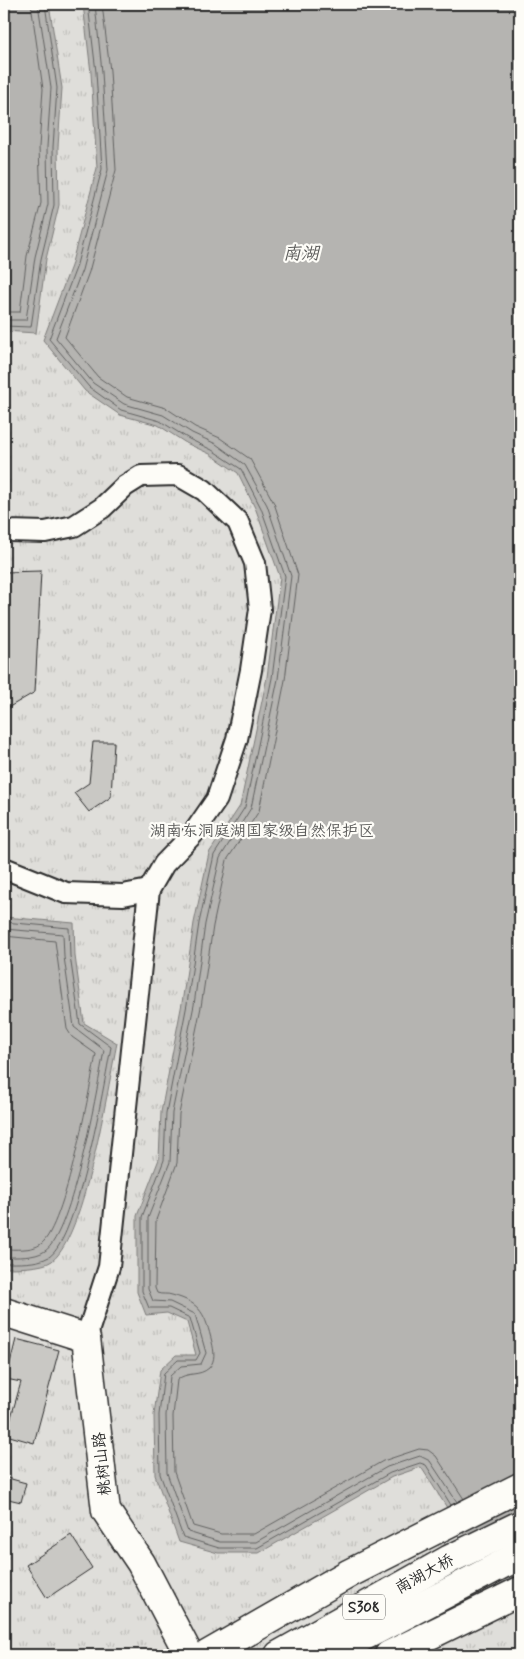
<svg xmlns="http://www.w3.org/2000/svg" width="524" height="1659" font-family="Mynerve,'LXGW WenKai TC',sans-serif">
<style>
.park{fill:url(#park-tufts);stroke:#858482}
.water{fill:#b5b4b1;stroke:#7e7d7b}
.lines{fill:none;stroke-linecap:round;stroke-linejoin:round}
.shore{stroke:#626261;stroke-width:1}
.building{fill:#c9c8c4;stroke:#2b2b2b}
.street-casing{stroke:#2b2b2b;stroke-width:24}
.secondary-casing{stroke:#2b2b2b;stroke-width:31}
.primary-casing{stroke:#2b2b2b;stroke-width:31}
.highway-casing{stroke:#2b2b2b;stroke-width:31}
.street{stroke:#fdfcf7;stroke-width:20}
.secondary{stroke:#fdfcf7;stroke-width:28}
.primary{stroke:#fdfcf7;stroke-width:28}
.highway{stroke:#fdfcf7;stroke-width:28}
.labels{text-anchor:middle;stroke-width:4.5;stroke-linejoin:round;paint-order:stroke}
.shield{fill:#fdfcf7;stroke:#6a6a68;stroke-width:1}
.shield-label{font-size:15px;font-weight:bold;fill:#2b2b2b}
.park-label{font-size:16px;fill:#585857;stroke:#fdfcf7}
.street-label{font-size:16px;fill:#2b2b2b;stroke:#fdfcf7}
.water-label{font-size:18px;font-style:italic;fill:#5b5b5a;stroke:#fdfcf7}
</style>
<defs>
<pattern id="park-tufts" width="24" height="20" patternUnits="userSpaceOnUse" patternTransform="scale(1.25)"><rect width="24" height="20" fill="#dfdeda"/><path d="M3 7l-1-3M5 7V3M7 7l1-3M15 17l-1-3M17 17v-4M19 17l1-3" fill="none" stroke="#c0bfbb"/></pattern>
</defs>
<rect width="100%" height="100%" fill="#fdfcf7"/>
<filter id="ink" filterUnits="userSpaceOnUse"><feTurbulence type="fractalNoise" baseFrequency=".02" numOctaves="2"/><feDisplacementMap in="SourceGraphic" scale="10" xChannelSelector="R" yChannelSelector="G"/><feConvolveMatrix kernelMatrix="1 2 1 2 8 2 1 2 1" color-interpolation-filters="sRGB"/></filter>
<g filter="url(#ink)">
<rect class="park" x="4" y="4" width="516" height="1651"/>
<g class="water">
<path d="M4 4H49L62 88 58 147 59 205 46 259 36 333 4 331Z"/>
<path d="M83 4H520V1622L421 1467 392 1477 259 1553H218L179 1542 155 1475 154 1415 160 1370 176 1355H196L187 1322 167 1313 146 1315 137 1292V1216L159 1159 161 1112 182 1003 194 923 209 853 240 806 267 677 280 577 256 510 238 473 210 454 186 443 158 425 120 415 85 391 43 340 71 266 97 168 91 73Z"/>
<path d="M4 917 74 923 75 956 84 1023 117 1043C108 1087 85 1236 52 1261 43 1268 15 1268 4 1268Z"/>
</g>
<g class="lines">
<g class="shore">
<path d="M88 4 96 72 102 169 76 268 49 339 89 387 121 410 160 421 189 439 212 450 241 469 261 508 285 576 272 678 245 807 214 855 199 923 187 1004 166 1113 164 1160 142 1217V1291L149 1308H169L190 1318 200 1353 196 1360H178L164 1373 159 1415 160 1474 183 1537 219 1548H257L390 1473 420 1463 426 1465 451 1505"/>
<path d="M95 4 102 72 108 170 82 270 56 338 93 383 124 404 163 415 192 433 216 444 245 465 267 505 291 576 278 679 251 808 220 858 205 924 194 1005 172 1113 170 1162 148 1218V1289L153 1301 170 1302 195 1314 206 1353 201 1364 181 1366 170 1376 166 1415 167 1473 188 1532 220 1542H256L387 1467 420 1456 430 1461 457 1502"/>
<path d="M102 4 110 71 116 170 89 272 65 337 98 377 127 397 166 408 195 427 220 438 250 459 274 503 298 575 285 680 259 811 227 860 213 926 201 1007 179 1114 177 1163 156 1220 155 1288 157 1293C162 1295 167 1293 172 1295 202 1303 205 1315 212 1342 214 1351 216 1360 209 1368 199 1377 187 1371 177 1380L173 1416 174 1472 193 1526 221 1534H254L383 1461 419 1449 428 1450 436 1456 464 1499"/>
<path d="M4 312H20L27 256 41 203 39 147 43 89 31 4"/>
<path d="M4 320H26L35 257 48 204 47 147 51 88 38 4"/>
<path d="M4 326 31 327 41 259 54 205 53 147 57 88 45 4"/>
<path d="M4 922 69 928 70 956 80 1024 111 1047C104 1085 78 1238 49 1257 37 1264 17 1263 4 1263"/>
<path d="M4 929 63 934 64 957 74 1027 104 1050C98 1086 72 1233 45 1251 35 1258 16 1257 4 1257"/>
<path d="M4 936 55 941 67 1029 72 1037 96 1054C90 1088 65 1226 41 1244 32 1251 14 1249 4 1249"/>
</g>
</g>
<g class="building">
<path d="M41 571 35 692 4 710V572Z"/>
<path d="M93 742H114L111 797 89 812 74 793 89 783Z"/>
<path d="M16 1339 59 1350 34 1443 6 1435 21 1382 6 1379Z"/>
<path d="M4 1477 26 1483 21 1502 4 1498Z"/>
<path d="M71 1535 92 1568 47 1598 26 1565Z"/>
</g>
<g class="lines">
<defs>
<g id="street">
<path d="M4 528 9 531 45 532 74 526 102 508 125 486 141 476 178 475 204 490 238 522 255 563 260 609 251 670 237 739 217 799 193 834 164 864 149 890 109 1267 86 1338"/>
<path d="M4 868 66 893 123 895 149 890"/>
</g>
<path id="secondary" d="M4 1312 86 1338 106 1511 141 1563 189 1655"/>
<g id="primary">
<path d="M207 1655 350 1573 520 1487"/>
<path d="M389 1655 520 1591"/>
</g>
<g id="highway">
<path d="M279 1655 450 1559 520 1525"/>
<path d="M328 1655 520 1555"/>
</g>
</defs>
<use href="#street" class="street-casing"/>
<use href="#secondary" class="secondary-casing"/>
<use href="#primary" class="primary-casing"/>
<use href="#highway" class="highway-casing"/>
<use href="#street" class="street"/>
<use href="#secondary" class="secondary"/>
<use href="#primary" class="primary"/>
<use href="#highway" class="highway"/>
</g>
</g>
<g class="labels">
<rect class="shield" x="343" y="1594.5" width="42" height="25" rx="4"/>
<g class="shield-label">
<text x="364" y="1612">S308</text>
</g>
<g class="park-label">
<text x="262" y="836">湖南东洞庭湖国家级自然保护区</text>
</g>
<g class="street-label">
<text transform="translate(101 1464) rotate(-96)" y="6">桃树山路</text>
<text transform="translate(424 1573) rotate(-29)" y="6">南湖大桥</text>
</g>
<g class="water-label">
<text x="301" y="259">南湖</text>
</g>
</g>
<rect width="524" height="1659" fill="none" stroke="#fdfcf7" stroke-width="20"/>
<rect x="10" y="10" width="504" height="1639" fill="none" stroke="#2b2b2b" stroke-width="2" filter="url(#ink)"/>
</svg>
